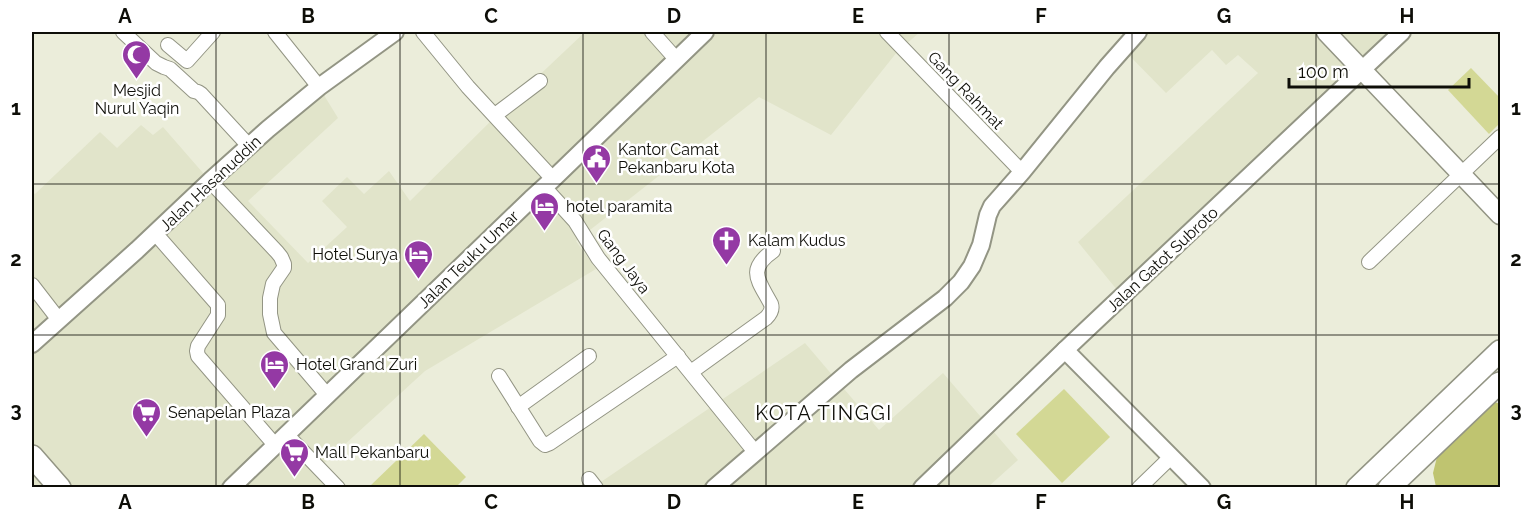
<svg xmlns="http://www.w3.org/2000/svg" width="1532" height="519" font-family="Raleway,sans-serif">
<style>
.built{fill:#e1e4ca}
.green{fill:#d3d895}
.forest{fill:#bfc470}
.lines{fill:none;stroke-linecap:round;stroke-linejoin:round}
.minor-casing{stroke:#939584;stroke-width:16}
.tertiary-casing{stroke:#939584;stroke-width:20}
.secondary-casing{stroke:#939584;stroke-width:21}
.primary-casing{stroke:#939584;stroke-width:24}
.minor{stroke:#fff;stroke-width:14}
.tertiary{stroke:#fff;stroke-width:16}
.secondary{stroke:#fff;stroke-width:18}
.primary{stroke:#fff;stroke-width:21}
.grid{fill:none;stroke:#0e0e08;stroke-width:1.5;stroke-opacity:0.55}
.labels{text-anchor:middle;stroke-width:5;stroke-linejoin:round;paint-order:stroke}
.poi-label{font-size:16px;fill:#0e0e08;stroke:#fff;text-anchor:start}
.street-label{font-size:16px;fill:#0e0e08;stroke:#fff}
.quarter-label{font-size:20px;letter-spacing:1.5px;fill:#0e0e08;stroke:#fff}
.neatline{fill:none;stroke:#0e0e08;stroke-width:2}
.grid-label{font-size:20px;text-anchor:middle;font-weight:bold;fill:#0e0e08}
</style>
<rect width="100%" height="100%" fill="#ebedda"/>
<g class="built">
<path d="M585 32H920L897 52 831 135 759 97 576 241 596 269 425 371 319 468 338 487H32V192L35 194 100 132 117 148 141 125 153 135 163 127 210 181 319 87 338 118 248 201 308 263 347 227 322 201 347 177 364 194 389 171 410 201 495 117Z"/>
<path d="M1133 32H1399L1122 296 1078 242 1258 73 1238 55 1226 65 1212 50 1166 93 1120 46Z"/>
<path d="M805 343 879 430 943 373 1018 460 988 487 596 488 595 486Z"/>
</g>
<g class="green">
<path d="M1471 68 1500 98V123L1489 134 1448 90Z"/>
<path d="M1064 389 1110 437 1062 483 1016 434Z"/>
<path d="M424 434 466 477 456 487H369Z"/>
</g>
<path class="forest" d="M1495 402 1500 404V487H1436L1433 473 1437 457Z"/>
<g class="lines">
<defs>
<g id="minor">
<path d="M123 32 156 63 164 67 170 69 194 91 198 92 201 94 249 146"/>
<path d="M275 32 319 87"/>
<path d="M423 32 468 87 553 179"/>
<path d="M652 32 676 59"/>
<path d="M887 32 1022 172"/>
<path d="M168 45 187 61 213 32"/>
<path d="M495 115 540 81"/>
<path d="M210 181 277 252 281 257 284 264V268L273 284 270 298V314L274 333 327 395"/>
<path d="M544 187 575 221 598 258 755 452"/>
<path d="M155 233 218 305V315L198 346 197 351 198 356 275 445"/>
<path d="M1369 262 1500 137"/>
<path d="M32 285 59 320"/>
<path d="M691 372 766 318C770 314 773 310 771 304 759 281 746 270 773 251"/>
<path d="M499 376 540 441 545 445 550 443 678 356"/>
<path d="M518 407 589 356"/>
<path d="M286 434 338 488"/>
<path d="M589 479 596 488"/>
<path d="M1139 488 1171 457"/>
</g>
<g id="tertiary">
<path d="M32 344 137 250 210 181 268 129 319 87 395 32"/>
<path d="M1065 350 1202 488"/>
<path d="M231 488 531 199 553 179 705 32"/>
<path d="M714 488 851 370 945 298 961 282 972 266 981 245 988 215 992 206 1022 172 1107 67 1138 32"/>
<path d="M922 488 1065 350 1402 32"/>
</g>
<path id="secondary" d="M1326 32 1500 215"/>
<g id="primary">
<path d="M32 456 60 488"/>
<path d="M1357 488 1500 351"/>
<path d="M1389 488 1498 384 1500 383"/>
</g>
</defs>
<use href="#minor" class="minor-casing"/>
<use href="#tertiary" class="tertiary-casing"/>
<use href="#secondary" class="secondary-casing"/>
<use href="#primary" class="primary-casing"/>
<use href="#minor" class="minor"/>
<use href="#tertiary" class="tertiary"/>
<use href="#secondary" class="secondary"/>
<use href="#primary" class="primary"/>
</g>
<path class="grid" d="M216 32V488M400 32V488M583 32V488M766 32V488M949 32V488M1132 32V488M1316 32V488M32 184H1500M32 335H1500"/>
<defs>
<symbol id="mosque-pin" viewBox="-11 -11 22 30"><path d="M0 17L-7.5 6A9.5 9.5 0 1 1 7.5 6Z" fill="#9439a4" stroke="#fff"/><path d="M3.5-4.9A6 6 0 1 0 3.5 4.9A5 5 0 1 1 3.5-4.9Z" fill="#fff"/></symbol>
<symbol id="civic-pin" viewBox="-11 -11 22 30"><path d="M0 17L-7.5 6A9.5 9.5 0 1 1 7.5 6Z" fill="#9439a4" stroke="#fff"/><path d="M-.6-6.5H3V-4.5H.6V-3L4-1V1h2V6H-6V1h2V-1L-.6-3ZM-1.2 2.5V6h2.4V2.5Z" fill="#fff"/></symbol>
<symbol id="hotel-pin" viewBox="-11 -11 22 30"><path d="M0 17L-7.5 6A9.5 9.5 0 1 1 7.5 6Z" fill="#9439a4" stroke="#fff"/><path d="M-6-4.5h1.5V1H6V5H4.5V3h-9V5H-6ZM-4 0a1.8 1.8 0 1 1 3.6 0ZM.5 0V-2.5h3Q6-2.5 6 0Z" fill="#fff"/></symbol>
<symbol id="church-pin" viewBox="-11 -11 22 30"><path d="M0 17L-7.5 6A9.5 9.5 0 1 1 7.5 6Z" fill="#9439a4" stroke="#fff"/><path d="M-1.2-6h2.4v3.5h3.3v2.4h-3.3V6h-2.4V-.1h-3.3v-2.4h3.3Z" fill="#fff"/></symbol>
<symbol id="supermarket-pin" viewBox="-11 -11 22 30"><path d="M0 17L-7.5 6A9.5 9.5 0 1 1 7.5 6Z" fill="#9439a4" stroke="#fff"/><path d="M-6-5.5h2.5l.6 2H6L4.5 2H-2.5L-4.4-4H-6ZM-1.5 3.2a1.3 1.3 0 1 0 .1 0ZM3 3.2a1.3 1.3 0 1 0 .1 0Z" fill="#fff"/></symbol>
</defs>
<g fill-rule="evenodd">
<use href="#mosque-pin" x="120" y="38" width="33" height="45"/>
<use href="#civic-pin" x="580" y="142" width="33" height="45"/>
<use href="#hotel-pin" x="528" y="190" width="33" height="45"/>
<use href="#church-pin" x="710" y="224" width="33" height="45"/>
<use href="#hotel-pin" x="402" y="238" width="33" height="45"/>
<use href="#hotel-pin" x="258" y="348" width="33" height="45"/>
<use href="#supermarket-pin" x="130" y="396" width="33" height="45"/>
<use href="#supermarket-pin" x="278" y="436" width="33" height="45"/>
</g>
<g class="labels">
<g class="poi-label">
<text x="137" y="96" text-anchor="middle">Mesjid<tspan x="137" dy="18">Nurul Yaqin</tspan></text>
<text x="618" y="155">Kantor Camat<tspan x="618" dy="18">Pekanbaru Kota</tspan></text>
<text x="566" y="212">hotel paramita</text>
<text x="748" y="246">Kalam Kudus</text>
<text x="398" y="260" text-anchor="end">Hotel Surya</text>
<text x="296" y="370">Hotel Grand Zuri</text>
<text x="168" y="418">Senapelan Plaza</text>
<text x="315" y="458">Mall Pekanbaru</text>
</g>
<g class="street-label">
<text transform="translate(966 90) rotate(46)" y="6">Gang Rahmat</text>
<text transform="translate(210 183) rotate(-43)" y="6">Jalan Hasanuddin</text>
<text transform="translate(468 259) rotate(-44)" y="6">Jalan Teuku Umar</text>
<text transform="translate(1162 259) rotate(-43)" y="6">Jalan Gatot Subroto</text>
<text transform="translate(624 261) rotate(53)" y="6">Gang Jaya</text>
</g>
<g class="quarter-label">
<text x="824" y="420">KOTA TINGGI</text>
</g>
</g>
<rect width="1532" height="519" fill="none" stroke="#ffffff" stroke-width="66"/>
<path d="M1289 78v9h180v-9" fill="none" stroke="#0e0e08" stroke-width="3"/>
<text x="1298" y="78" font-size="18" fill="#0e0e08" stroke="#ffffff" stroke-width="4.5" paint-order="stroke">100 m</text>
<rect x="33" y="33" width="1466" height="453" class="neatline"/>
<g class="grid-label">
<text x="125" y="23">A</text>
<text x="308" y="23">B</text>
<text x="491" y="23">C</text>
<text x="674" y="23">D</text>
<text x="858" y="23">E</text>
<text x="1041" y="23">F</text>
<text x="1224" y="23">G</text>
<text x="1407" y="23">H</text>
<text x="16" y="115">1</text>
<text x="1516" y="115">1</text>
<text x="16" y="266">2</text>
<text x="1516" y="266">2</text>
<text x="16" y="417">3</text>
<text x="1516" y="417">3</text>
<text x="125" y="509">A</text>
<text x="308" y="509">B</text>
<text x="491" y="509">C</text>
<text x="674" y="509">D</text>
<text x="858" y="509">E</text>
<text x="1041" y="509">F</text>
<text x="1224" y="509">G</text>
<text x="1407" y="509">H</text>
</g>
</svg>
